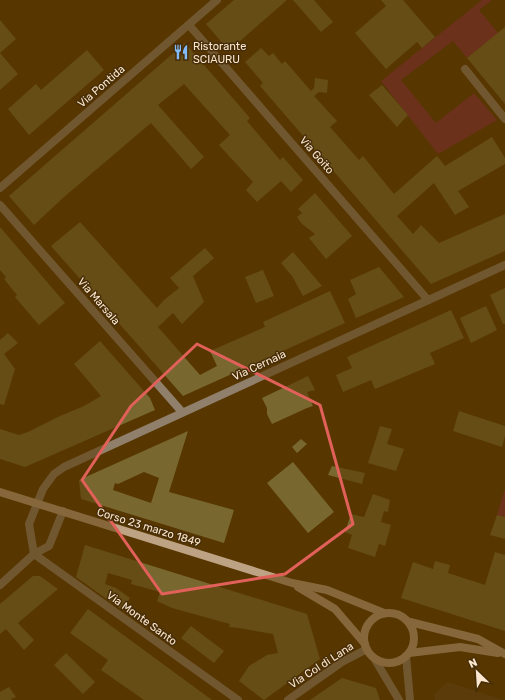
<svg xmlns="http://www.w3.org/2000/svg" width="505" height="700" font-family="Rubik,sans-serif">
<style>
.built{fill:#5f4117}
.green{fill:#832a3d}
.building{fill:#796730;fill-rule:evenodd}
.lines{fill:none;stroke-linecap:round;stroke-linejoin:round}
.lane{stroke:#907f6b;stroke-width:8}
.street{stroke:#907f6b;stroke-width:8}
.secondary{stroke:#bda383;stroke-width:8}
.marked{fill:none;stroke:#e1615a;stroke-width:3;stroke-linejoin:round}
.labels{text-anchor:middle;stroke-width:3;stroke-linejoin:round;paint-order:stroke}
.poi-label{font-size:11px;fill:#fbe7cf;stroke:#472e08;text-anchor:start}
.street-label{font-size:11px;fill:#fbe7cf;stroke:#472e08}
</style>
<rect width="100%" height="100%" fill="#573600"/>
<path class="built" d="M448 682 504 700H435L434 694Z"/>
<g class="green">
<path d="M482 0H492L479 10 498 33 467 58 453 41 401 80 436 123 474 93 497 120 438 154 381 81Z"/>
<path d="M505 489V517L497 515Z"/>
</g>
<g class="building">
<path d="M234 0H287L240 41 230 52 206 24Z"/>
<path d="M293 0H314L333 22 321 32Z"/>
<path d="M381 0H403L435 37 422 48 417 42 386 69 355 33 386 6Z"/>
<path d="M0 20 16 39 0 53Z"/>
<path d="M505 27V104L467 58Z"/>
<path d="M185 43 250 118 247 121 280 160 283 157 303 180 291 192 281 181 257 202 246 190 253 182 219 145 230 135 184 84 158 105 204 157 191 169 151 123 64 197 34 225 9 196Z"/>
<path d="M261 48 269 56 273 53 282 64 285 61 311 91 314 88 315 78 328 80 327 93 319 92 314 96 337 121 330 127 359 160 363 156 394 194 437 156 445 166 492 137 505 158V164L458 191 469 207 455 215 434 183 397 216 413 234 421 225 439 243 505 214V251L431 284 260 86 263 83 245 62Z"/>
<path d="M87 50 104 70 29 135 8 109 36 84 41 90Z"/>
<path d="M0 53 18 74 0 90Z"/>
<path d="M382 85 408 115 397 127 369 95Z"/>
<path d="M315 193 352 236 326 259 309 238 315 234 302 224 297 217 302 213 298 209Z"/>
<path d="M80 222 157 308 164 300 179 288 170 278 205 248 214 258 193 276 204 302 182 324 173 313 158 327 200 375 217 366 210 351 265 327 263 322 330 291 345 323 183 396 51 246Z"/>
<path d="M0 227 65 303 39 325 15 297 17 295 4 279 6 277 0 270Z"/>
<path d="M293 252 322 286 303 296 292 276 281 263Z"/>
<path d="M379 267 404 297 356 318 348 299 356 294 350 280Z"/>
<path d="M263 270 274 296 256 303 245 277Z"/>
<path d="M505 288V324H503L490 295Z"/>
<path d="M486 306 497 330 471 343 460 318Z"/>
<path d="M451 310 464 338 430 353 435 364 375 389 371 380 343 392 336 375 352 368 347 357Z"/>
<path d="M8 333 18 343 4 354 15 369 4 405 0 404V340Z"/>
<path d="M100 341 150 398 155 410 25 467 0 459V429L19 435 28 432 60 416 84 406 101 396 74 364Z"/>
<path d="M308 376 315 390 307 392 313 406 307 408 272 424 267 414V408L262 398Z"/>
<path d="M459 411 505 426V436L502 447 453 431Z"/>
<path d="M380 426 392 429 387 444 404 449 396 471 368 463Z"/>
<path d="M188 431 169 492 234 510 224 543 81 499 79 480ZM144 472 159 478 151 503 113 490 115 483 118 484Z"/>
<path d="M301 439 307 444 297 453 292 447Z"/>
<path d="M293 462 334 512 308 533 267 483Z"/>
<path d="M332 466 365 473 362 484 328 475Z"/>
<path d="M373 494 390 500 388 512 384 511 381 522 391 525 385 546 379 544 375 557 348 548 352 535 345 532 351 514 364 517Z"/>
<path d="M497 515 505 517V539L490 535Z"/>
<path d="M85 545 307 614 320 659 264 700 239 681 249 666 267 655 278 653 273 634 239 628 229 627 230 624 172 608 157 601 160 592 131 584 132 580 108 573 105 584 116 588 130 598 122 610 76 577Z"/>
<path d="M495 552 505 555V631L401 598 413 562 433 569 435 561 450 565 448 573 485 585Z"/>
<path d="M33 576H40L58 589 18 623 34 640 24 650 6 629 0 634V604Z"/>
<path d="M88 609 212 700H144L101 670 108 660 70 633Z"/>
<path d="M191 626 224 651 214 663 181 638Z"/>
<path d="M66 653 95 682 83 694 54 665Z"/>
<path d="M342 678 376 688 380 700H310Z"/>
<path d="M9 687 16 697 11 699 12 700H0V692Z"/>
</g>
<g class="lines">
<path class="lane" d="M465 69 505 119"/>
<g class="street">
<path d="M189 25 428 300"/>
<path d="M0 188 217 0"/>
<path d="M0 205 182 412"/>
<path d="M34 554 29 524 43 489 54 474 64 467 505 265"/>
<path d="M34 554 238 700"/>
<path d="M0 585 34 554 49 546 63 511"/>
<path d="M406 656 410 700"/>
<path d="M374 658 399 700"/>
<path d="M288 700 342 662 367 649"/>
</g>
<g class="secondary">
<path d="M0 492 292 583 327 590 384 613"/>
<path d="M298 587 335 609 365 644"/>
<circle cx="389" cy="638" r="25"/>
<path d="M410 622 478 639 505 654"/>
<path d="M409 653 460 647 498 653"/>
</g>
</g>
<path d="M0 0H505V700H0ZM197 344 320 405 353 524 285 574 162 594 82 480 131 406Z" fill="#573600" fill-opacity=".55" fill-rule="evenodd"/>
<path class="marked" d="M197 344 320 405 353 524 285 574 162 594 82 480 131 406Z"/>
<defs>
<symbol id="restaurant-bare" viewBox="-9 -9 18 18"><path d="M-5-6h1v4h1v-4h1v4h1v-4h1v5L-1.5 .5V6h-2V.5L-5-1ZM5-6V6H3V1.5H1.5Q1.5-4 5-6Z" fill="#83bcfb" stroke="#472e08" stroke-width="2.5" paint-order="stroke"/></symbol>
</defs>
<g fill-rule="evenodd">
<use href="#restaurant-bare" x="170" y="41" width="22" height="22"/>
</g>
<g class="labels">
<g class="poi-label">
<text x="193" y="50">Ristorante<tspan x="193" dy="13">SCIAURU</tspan></text>
</g>
<g class="street-label">
<text transform="translate(101 86) rotate(-41)" y="4">Via Pontida</text>
<text transform="translate(317 155) rotate(49)" y="4">Via Goito</text>
<text transform="translate(99 301) rotate(49)" y="4">Via Marsala</text>
<text transform="translate(259 365) rotate(-25)" y="4">Via Cernaia</text>
<text transform="translate(149 527) rotate(17)" y="4">Corso 23 marzo 1849</text>
<text transform="translate(142 618) rotate(36)" y="4">Via Monte Santo</text>
<text transform="translate(321 665) rotate(-33)" y="4">Via Col di Lana</text>
</g>
</g>
<g transform="translate(477 672) rotate(335)" stroke="#472e08" stroke-width="3" paint-order="stroke">
<path d="M0-3L7 15L0 10L-7 15Z" fill="#fbe7cf"/>
<text y="-6" font-size="11" font-weight="bold" text-anchor="middle" fill="#fbe7cf">N</text>
</g>
</svg>
